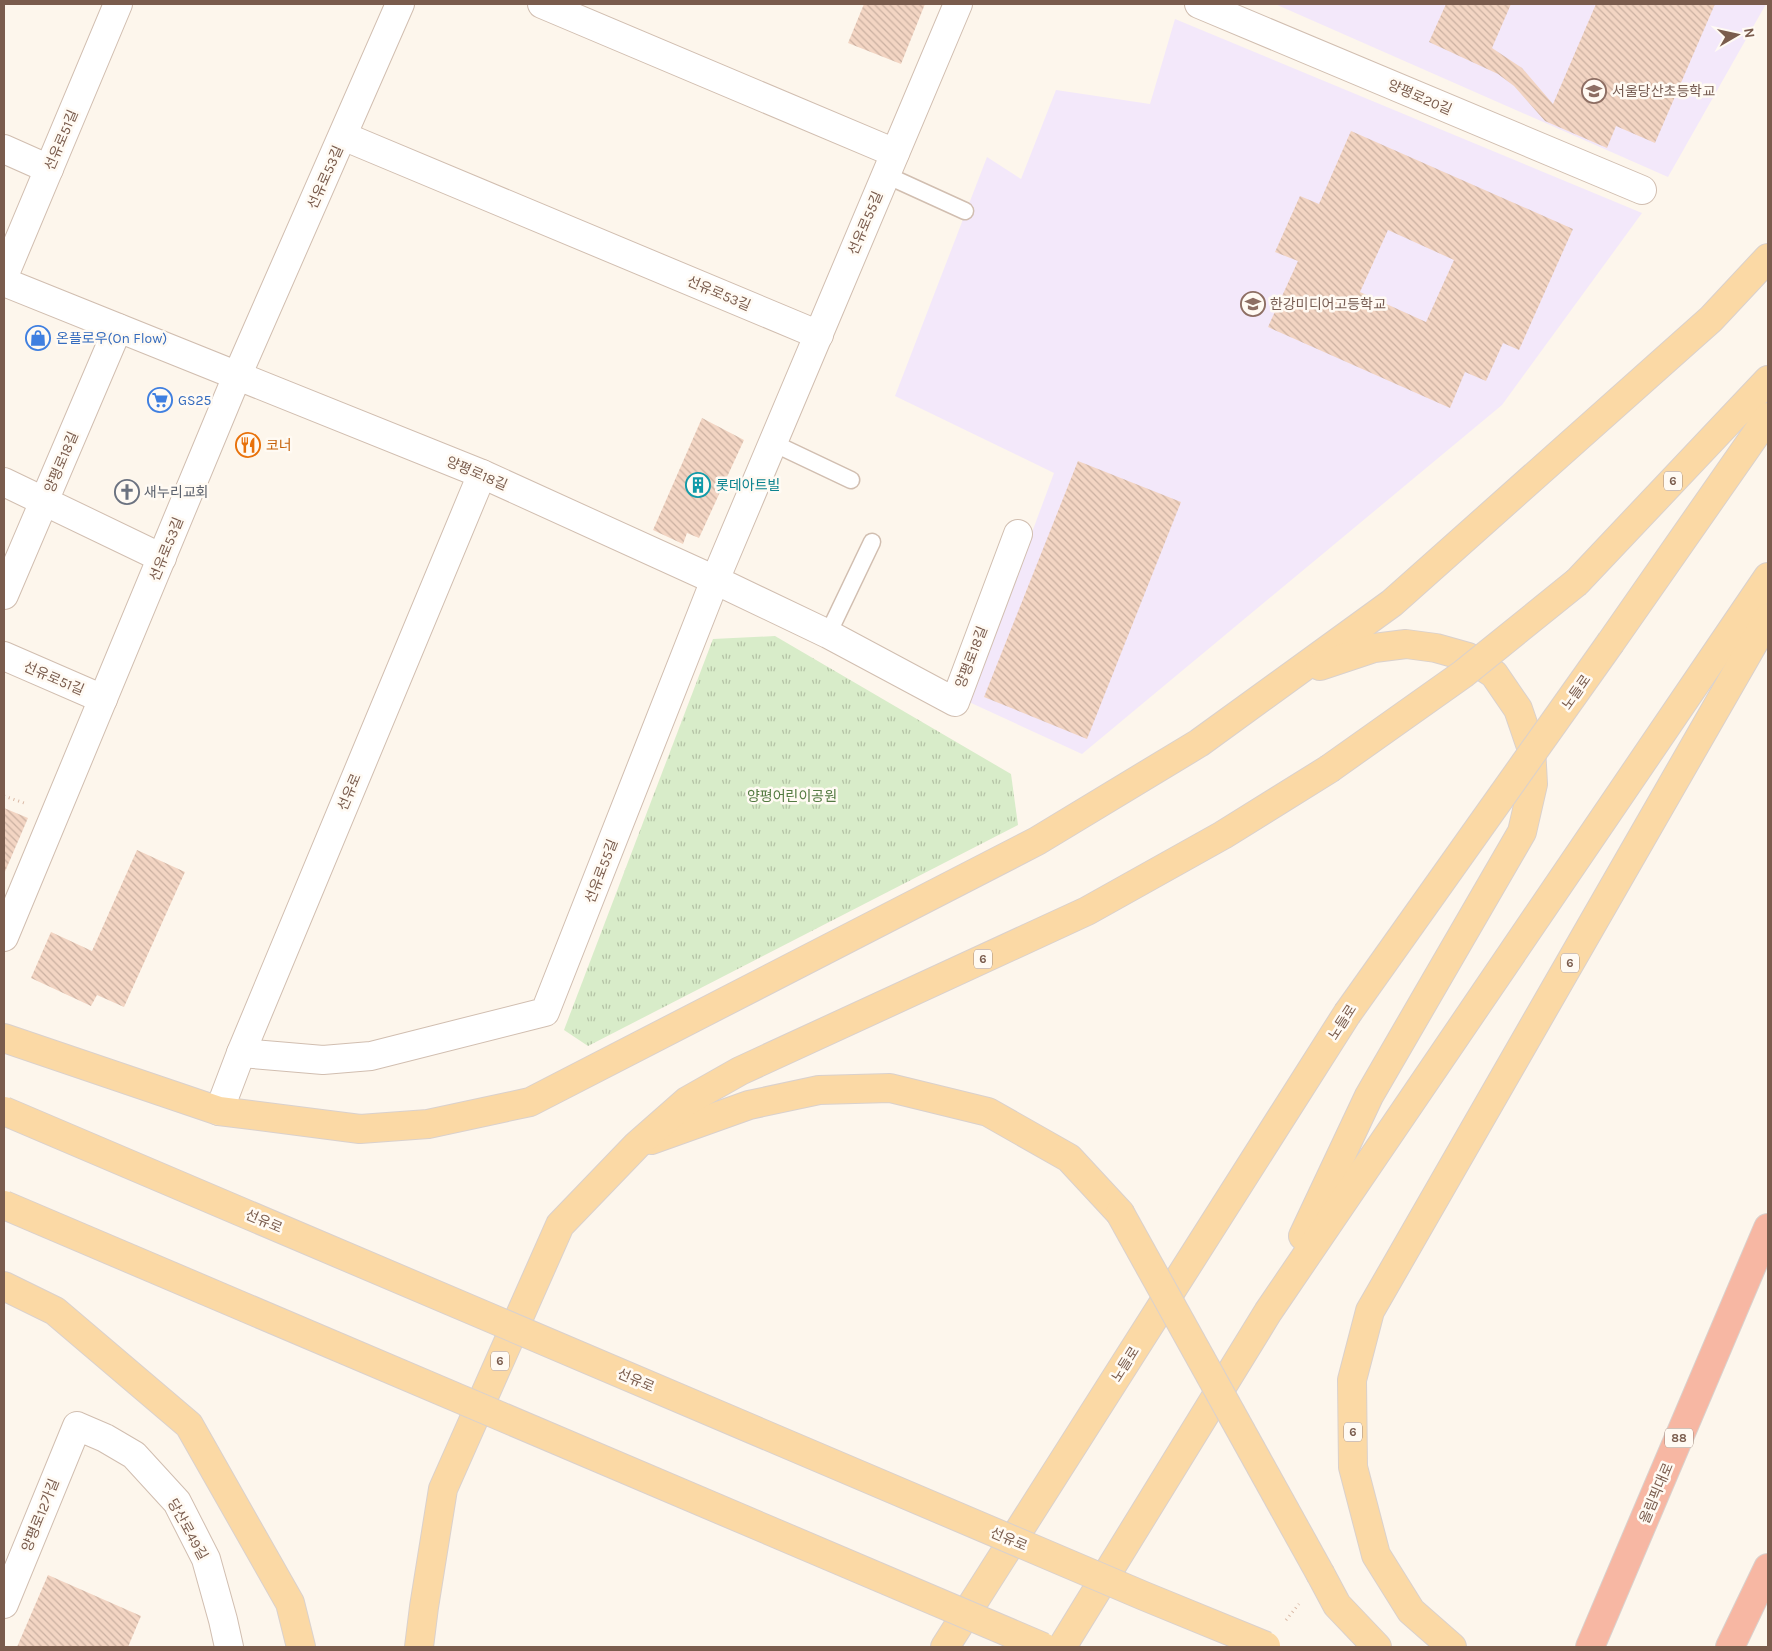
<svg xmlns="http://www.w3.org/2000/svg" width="1772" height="1651" font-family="Karla,'Noto Sans KR',sans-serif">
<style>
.education{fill:#f3e8fa}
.park{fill:url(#park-tufts)}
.building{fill:url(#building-back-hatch);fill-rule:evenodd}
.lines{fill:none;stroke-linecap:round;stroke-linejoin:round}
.lane-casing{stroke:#d1beb0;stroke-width:19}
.street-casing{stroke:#d1beb0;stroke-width:30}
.primary-casing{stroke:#dad1cd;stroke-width:30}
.highway-casing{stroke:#dad1cd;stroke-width:30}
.path{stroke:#d9b8a5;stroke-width:3;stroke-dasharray:1 4;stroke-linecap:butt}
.lane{stroke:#fff;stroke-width:16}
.street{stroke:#fff;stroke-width:28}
.primary{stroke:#fbd9a5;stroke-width:28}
.highway{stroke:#f7b7a3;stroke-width:28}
.primary-bridge-casing{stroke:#dad1cd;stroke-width:30;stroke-linecap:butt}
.primary-bridge{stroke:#fbd9a5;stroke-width:28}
.labels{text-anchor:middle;stroke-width:5;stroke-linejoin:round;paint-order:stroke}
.shield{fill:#fffaf3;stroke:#a28b7f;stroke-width:1}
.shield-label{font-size:12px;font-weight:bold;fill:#7a5c4d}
.education-label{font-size:14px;fill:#785e54;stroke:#fffaf3;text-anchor:start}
.street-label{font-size:14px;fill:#7a5c4d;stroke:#fffaf3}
.shop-label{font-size:14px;fill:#366cbe;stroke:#fffaf3;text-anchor:start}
.food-label{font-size:14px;fill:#c56008;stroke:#fffaf3;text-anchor:start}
.culture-label{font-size:14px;fill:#0d838f;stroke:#fffaf3;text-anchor:start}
.worship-label{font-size:14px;fill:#5b616d;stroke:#fffaf3;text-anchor:start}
.park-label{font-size:14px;fill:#537a41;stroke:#fffaf3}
</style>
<defs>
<pattern id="park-tufts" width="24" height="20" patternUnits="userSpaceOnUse" patternTransform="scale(1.25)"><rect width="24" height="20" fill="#d8ecc9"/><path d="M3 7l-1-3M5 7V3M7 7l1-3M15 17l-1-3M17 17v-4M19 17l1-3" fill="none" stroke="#b4c2a5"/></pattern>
<pattern id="building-back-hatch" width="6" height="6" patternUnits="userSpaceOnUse" patternTransform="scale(1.25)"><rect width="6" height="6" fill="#f3d5c3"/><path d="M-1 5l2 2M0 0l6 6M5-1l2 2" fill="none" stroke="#cab0a1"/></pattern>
</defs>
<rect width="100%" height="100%" fill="#fdf6ec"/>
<g class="education">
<path d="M1275 4H1766L1668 177Z"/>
<path d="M1175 19 1642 213 1502 405 1082 754 969 702 1054 473 895 396 987 157 1021 179 1056 90 1150 104Z"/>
</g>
<path class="park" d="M775 636 1011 774 1018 825 588 1046 564 1030 713 639Z"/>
<g class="building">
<path d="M864 4H925L901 64 848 43Z"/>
<path d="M1446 4H1511L1492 48 1522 68 1553 104 1596 4H1715L1655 143 1616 126 1607 148 1545 121 1514 86 1498 74 1429 42Z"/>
<path d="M1351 131 1573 229 1519 350 1503 343 1486 381 1465 372 1450 408 1268 327 1298 261 1275 252 1300 196 1319 204ZM1388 230 1454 260 1426 322 1360 292Z"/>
<path d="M702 418 744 440 699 538 687 533 683 544 653 530Z"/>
<path d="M1078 461 1181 502 1087 739 984 697Z"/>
<path d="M4 808 28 818 4 874Z"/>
<path d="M137 850 185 872 124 1007 97 995 91 1006 31 978 51 932 92 951Z"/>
<path d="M48 1575 141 1616 128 1647H17Z"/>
</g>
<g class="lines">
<defs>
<g id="lane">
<path d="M886 175 965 211"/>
<path d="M773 443 851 480"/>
<path d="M828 634 872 542"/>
</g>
<g id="street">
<path d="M542 4 895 153"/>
<path d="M1199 4 1642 190"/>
<path d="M343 136 819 335"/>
<path d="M4 149 49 169"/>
<path d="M4 276 118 4"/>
<path d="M4 282 482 474 715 580 828 634 955 702 1018 534"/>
<path d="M4 482 162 558"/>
<path d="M4 595 118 328"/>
<path d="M4 656 103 699"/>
<path d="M4 937 237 376 400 4"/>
<path d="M241 1053 323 1060 371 1056 545 1012 715 580 958 4"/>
<path d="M219 1111 241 1053 482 474"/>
<path d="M4 1604 77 1426 105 1438 134 1455 177 1502 206 1559 223 1620 229 1647"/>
</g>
<g id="primary">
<path d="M1577 582 1768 380"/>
<path d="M1611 642 1768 417"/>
<path d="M4 1038 219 1111 360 1129 428 1124 530 1102 1037 841 1199 743 1392 603 1711 319 1768 258"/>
<path d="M651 1140 749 1105 819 1090 890 1088 988 1112 1069 1158 1120 1213"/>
<path d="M1303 1236 1369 1096 1522 832 1533 784 1531 747 1518 709 1494 674 1468 657 1436 648 1406 644 1374 648 1320 666"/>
<path d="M4 1286 55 1311 189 1425 290 1603 301 1647"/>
<path d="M1321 1575 1337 1605 1377 1647"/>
<path d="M419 1647 424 1607 443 1489 560 1225 637 1145 687 1101 740 1071 1087 911 1223 835 1329 769"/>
<path d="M945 1647 1347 1014"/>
<path d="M1062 1647 1268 1312 1768 577"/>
<path d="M1452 1647 1411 1611 1376 1555 1353 1467 1352 1380 1370 1311 1768 618"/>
</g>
<g id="highway">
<path d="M1590 1647 1768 1228"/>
<path d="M1730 1647 1768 1568"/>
</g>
</defs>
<use href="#lane" class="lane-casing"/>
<use href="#street" class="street-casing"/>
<use href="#primary" class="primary-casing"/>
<use href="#highway" class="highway-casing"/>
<g class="path">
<path d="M4 796 24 803"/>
<path d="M1286 1620 1299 1604"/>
</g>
<use href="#lane" class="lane"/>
<use href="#street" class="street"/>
<use href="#primary" class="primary"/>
<use href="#highway" class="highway"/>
<defs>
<g id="primary-bridge">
<path d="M1329 769 1463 674 1577 582"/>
<path d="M1347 1014 1611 642"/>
<path d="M4 1111 1144 1596 1266 1646"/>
<path d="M4 1205 1043 1647"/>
<path d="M1120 1213 1321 1575"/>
</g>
</defs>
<use href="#primary-bridge" class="primary-bridge-casing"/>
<use href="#primary-bridge" class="primary-bridge"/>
</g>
<defs>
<symbol id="school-ring" viewBox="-11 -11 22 22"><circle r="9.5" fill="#fffaf3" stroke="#8d6e63" stroke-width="1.5"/><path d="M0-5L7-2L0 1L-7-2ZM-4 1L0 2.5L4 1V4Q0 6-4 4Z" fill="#8d6e63"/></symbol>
<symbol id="shop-ring" viewBox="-11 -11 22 22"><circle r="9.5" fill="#fffaf3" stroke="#3f7fe0" stroke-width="1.5"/><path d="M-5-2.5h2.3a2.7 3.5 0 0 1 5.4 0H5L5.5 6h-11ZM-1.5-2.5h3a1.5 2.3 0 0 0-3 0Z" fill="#3f7fe0"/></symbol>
<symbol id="supermarket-ring" viewBox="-11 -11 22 22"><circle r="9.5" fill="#fffaf3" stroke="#3f7fe0" stroke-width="1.5"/><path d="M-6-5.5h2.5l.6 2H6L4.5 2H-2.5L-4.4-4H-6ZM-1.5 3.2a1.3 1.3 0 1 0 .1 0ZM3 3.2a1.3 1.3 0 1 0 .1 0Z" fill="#3f7fe0"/></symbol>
<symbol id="restaurant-ring" viewBox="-11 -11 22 22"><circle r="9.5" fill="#fffaf3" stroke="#e8710a" stroke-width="1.5"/><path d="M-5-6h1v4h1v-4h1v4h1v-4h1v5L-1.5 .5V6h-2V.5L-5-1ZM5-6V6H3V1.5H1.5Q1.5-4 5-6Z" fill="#e8710a"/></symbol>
<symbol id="building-ring" viewBox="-11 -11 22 22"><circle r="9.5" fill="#fffaf3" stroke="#0f9aa8" stroke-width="1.5"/><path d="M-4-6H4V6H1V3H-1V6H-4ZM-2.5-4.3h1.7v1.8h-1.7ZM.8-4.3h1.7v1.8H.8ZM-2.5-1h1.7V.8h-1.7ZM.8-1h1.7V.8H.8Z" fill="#0f9aa8"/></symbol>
<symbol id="church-ring" viewBox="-11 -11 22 22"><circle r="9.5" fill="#fffaf3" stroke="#6b7280" stroke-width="1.5"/><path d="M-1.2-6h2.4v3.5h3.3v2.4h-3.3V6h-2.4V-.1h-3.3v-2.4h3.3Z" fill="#6b7280"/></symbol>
</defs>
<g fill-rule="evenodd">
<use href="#school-ring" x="1580" y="77" width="28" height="28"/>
<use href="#school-ring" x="1239" y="290" width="28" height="28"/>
<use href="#shop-ring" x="24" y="324" width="28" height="28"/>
<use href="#supermarket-ring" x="146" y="386" width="28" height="28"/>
<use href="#restaurant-ring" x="234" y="431" width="28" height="28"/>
<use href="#building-ring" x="684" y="471" width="28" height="28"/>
<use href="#church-ring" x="113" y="478" width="28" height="28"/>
</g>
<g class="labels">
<g class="shield">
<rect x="1664" y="471.5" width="18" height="19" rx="4"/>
<rect x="974" y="949.5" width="18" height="19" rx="4"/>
<rect x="1561" y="953.5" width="18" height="19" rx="4"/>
<rect x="491" y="1351.5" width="18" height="19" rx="4"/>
<rect x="1344" y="1422.5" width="18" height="19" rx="4"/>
<rect x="1665" y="1428.5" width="28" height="19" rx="4"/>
</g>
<g class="shield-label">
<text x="1673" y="485">6</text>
<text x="983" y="963">6</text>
<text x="1570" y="967">6</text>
<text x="500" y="1365">6</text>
<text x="1353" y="1436">6</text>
<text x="1679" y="1442">88</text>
</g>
<g class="education-label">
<text x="1612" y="96">서울당산초등학교</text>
<text x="1270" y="309">한강미디어고등학교</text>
</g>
<g class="street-label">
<text transform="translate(1420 97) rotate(23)" y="5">양평로20길</text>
<text transform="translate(61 140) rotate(-67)" y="5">선유로51길</text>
<text transform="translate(325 177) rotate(-66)" y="5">선유로53길</text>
<text transform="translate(865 223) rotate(-67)" y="5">선유로55길</text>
<text transform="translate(719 293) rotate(23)" y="5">선유로53길</text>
<text transform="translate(61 462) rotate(-67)" y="5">양평로18길</text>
<text transform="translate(477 473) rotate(23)" y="5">양평로18길</text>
<text transform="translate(166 549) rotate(-68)" y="5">선유로53길</text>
<text transform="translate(971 657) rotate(-69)" y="5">양평로18길</text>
<text transform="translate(54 678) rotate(23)" y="5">선유로51길</text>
<text transform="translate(1576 692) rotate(-55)" y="5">노들로</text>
<text transform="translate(349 792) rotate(-67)" y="5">선유로</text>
<text transform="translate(601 871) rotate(-69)" y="5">선유로55길</text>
<text transform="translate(1342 1022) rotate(-57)" y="5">노들로</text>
<text transform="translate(264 1221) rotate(23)" y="5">선유로</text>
<text transform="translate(1125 1364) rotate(-58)" y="5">노들로</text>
<text transform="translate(636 1380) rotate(23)" y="5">선유로</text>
<text transform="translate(1656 1493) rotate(-67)" y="5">올림픽대로</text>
<text transform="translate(40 1515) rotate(-68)" y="5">양평로12가길</text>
<text transform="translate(188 1529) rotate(61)" y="5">당산로49길</text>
<text transform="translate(1009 1539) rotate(23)" y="5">선유로</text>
</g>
<g class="shop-label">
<text x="56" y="343">온플로우(On Flow)</text>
<text x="178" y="405">GS25</text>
</g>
<g class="food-label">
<text x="266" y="450">코너</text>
</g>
<g class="culture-label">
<text x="716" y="490">롯데아트빌</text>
</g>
<g class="worship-label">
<text x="144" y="497">새누리교회</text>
</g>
<g class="park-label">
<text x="792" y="801">양평어린이공원</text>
</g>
</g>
<rect width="1772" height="1651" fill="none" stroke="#7a5c4d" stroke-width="10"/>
<g transform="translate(1737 35) rotate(81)" stroke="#fffaf3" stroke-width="4" paint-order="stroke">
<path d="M0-4L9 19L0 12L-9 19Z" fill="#7a5c4d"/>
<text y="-8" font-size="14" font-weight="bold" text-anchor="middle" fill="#7a5c4d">N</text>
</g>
</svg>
